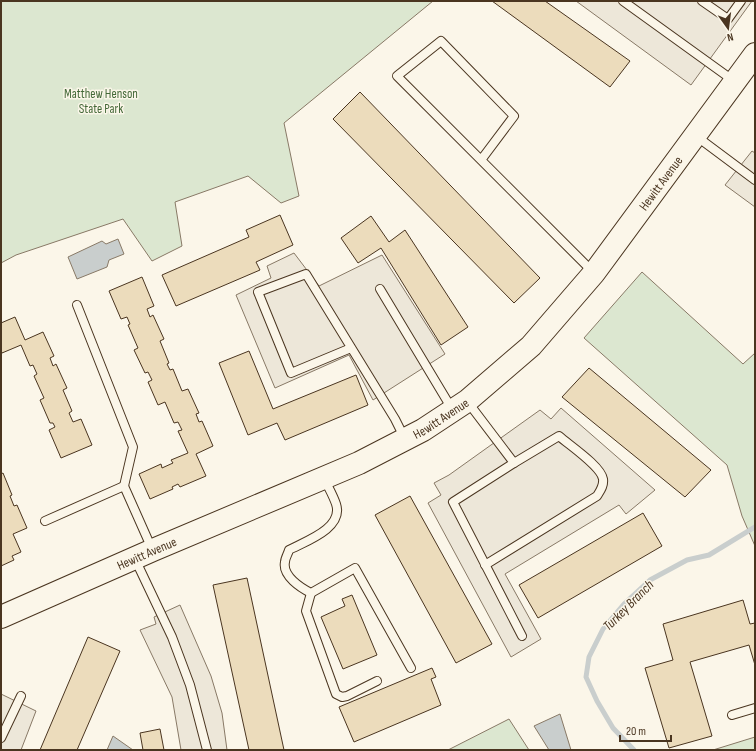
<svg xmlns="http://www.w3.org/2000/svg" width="756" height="751" font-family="'Sofia Sans Condensed',sans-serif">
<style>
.green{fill:#dce7d0;stroke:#887966}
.parking{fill:#ede7d9;stroke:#887966}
.water{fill:#c9cecd;stroke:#887966}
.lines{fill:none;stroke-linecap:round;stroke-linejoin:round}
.stream{stroke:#c9cecd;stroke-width:5}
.building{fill:#ecdcbc;stroke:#4a3520}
.lane-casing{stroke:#4a3520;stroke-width:10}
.secondary-casing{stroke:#4a3520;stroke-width:24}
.lane{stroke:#fbf6e9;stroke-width:8}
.secondary{stroke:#fbf6e9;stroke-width:22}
.labels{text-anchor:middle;stroke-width:3;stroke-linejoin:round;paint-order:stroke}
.park-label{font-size:13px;fill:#436837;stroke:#fbf6e9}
.street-label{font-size:13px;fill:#4a3520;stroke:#fbf6e9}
.water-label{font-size:14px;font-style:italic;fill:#4a3520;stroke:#fbf6e9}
</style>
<rect width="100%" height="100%" fill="#fbf6e9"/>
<g class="green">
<path d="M1 1H433L284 123 299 196 281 203 248 176 175 202 182 246 152 261 123 219 16 255 1 263Z"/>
<path d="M642 272 743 364 755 353V546L742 516 727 465 584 338Z"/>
<path d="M509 719 529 750H448Z"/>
<path d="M755 737V750H713Z"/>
</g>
<g class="parking">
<path d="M576 1H752L691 85Z"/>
<path d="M752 151 755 153V207L725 185Z"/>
<path d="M294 253 319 286 382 255 445 354 373 400 349 355 275 388 236 295 271 278 267 266Z"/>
<path d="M561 408 655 490 626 514 619 505 505 574 541 639 511 657 428 503 441 495 434 483 449 475 540 410 551 419Z"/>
<path d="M180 605 211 676 222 713 227 750H181L172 697 140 630 156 624 154 617Z"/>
<path d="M1 694 36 711 21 750H1Z"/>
</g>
<g class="water">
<path d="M118 239 124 254 109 260 107 267 77 279 68 257 102 241 106 244Z"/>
<path d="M560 714 571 750H549L534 726Z"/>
<path d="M113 736 133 750H107Z"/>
</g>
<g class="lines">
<path class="stream" d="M634 750 613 728 597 701 586 677 589 657 603 629 624 604 650 580 687 560 709 555 755 527"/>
</g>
<g class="building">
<path d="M492 1H545L630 61 610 87Z"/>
<path d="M360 92 540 278 514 303 333 119Z"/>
<path d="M280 215 293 245 256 262 260 270 176 306 162 275 249 237 246 230Z"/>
<path d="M371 216 389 242 405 230 468 327 441 345 381 248 358 263 341 238Z"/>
<path d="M142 277 154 306 147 309 150 317 153 315 164 339 160 341 169 363 167 364 170 370 173 369 182 391 188 389 199 413 196 414 199 422 202 421 213 446 196 454 206 476 180 487 178 484 172 487 173 489 150 499 139 474 161 464 162 468 173 463 171 460 188 453 178 431 182 430 178 422 174 423 165 402 158 405 148 382 152 380 148 372 145 373 134 350 138 348 128 325 130 324 127 317 121 319 109 291Z"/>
<path d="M15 317 25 340 43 332 54 356 50 358 53 366 56 364 67 388 63 390 72 411 69 413 73 422 81 419 92 445 61 458 49 430 55 427 53 423H50L40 400 44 398 34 376 37 374 33 365 30 366 21 345 2 353 1 350V323Z"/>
<path d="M249 351 273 409 356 375 368 405 285 440 277 423 248 435 219 363Z"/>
<path d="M589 368 711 470 685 497 562 397Z"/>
<path d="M3 473 12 495 10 496 14 506 17 505 27 528 13 534 21 552 12 556 14 560 1 566V474Z"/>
<path d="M410 496 492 644 456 663 375 515Z"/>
<path d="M643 513 662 546 538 618 519 585Z"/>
<path d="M247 578 284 750H249L213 585Z"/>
<path d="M352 595 377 655 343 669 321 617 345 606 342 599Z"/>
<path d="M743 600 750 624 755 623V665L749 645 690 662 712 736 669 748 645 668 673 660 663 624Z"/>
<path d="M88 637 120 651 77 750H40Z"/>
<path d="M432 668 436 677 431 679 441 705 354 742 339 707Z"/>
<path d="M160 729 164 750H143L140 733Z"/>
</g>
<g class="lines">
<defs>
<g id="lane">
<path d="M623 1 734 81"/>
<path d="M702 1 728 19 741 1"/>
<path d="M696 136 755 180"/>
<path d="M481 160 514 116 441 41 397 76 594 273"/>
<path d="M380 289 452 409"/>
<path d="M77 305 133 447 124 486"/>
<path d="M351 348 291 373 258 292 306 274 395 419 405 439"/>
<path d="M467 401 514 463 453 502 522 636"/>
<path d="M324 478C328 487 333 495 336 504 344 528 306 541 289 550 288 554 285 558 285 562 282 576 301 588 311 593L355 568 411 668"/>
<path d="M45 521 124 486 152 549"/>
<path d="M135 559 172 637 190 685 207 750"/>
<path d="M485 565 597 496C600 491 604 486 603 479 601 466 569 445 559 436L514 463"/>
<path d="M311 593 306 611 336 694 342 697 347 696 377 681"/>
<path d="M732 715 755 708"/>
<path d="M1 738 21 696"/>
</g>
<g id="secondary">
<path id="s1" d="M1 617 153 550 359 463 423 430 467 401 531 346 594 273 755 54"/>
</g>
</defs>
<use href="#lane" class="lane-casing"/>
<use href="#secondary" class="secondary-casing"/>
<use href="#lane" class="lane"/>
<use href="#secondary" class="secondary"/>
</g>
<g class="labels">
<g class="park-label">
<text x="101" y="98">Matthew Henson<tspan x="101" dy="15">State Park</tspan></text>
</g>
<g class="street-label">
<text dy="5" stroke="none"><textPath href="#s1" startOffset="807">Hewitt Avenue</textPath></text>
<text dy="5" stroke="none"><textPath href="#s1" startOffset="483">Hewitt Avenue</textPath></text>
<text dy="5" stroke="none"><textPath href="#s1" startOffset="159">Hewitt Avenue</textPath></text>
</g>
<g class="water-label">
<text transform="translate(628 605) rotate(-45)" y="5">Turkey Branch</text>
</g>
</g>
<rect width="756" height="751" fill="none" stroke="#4a3520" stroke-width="4"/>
<g transform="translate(728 28) rotate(166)" stroke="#fbf6e9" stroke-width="3" paint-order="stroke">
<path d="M0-3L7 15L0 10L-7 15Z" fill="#4a3520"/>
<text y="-6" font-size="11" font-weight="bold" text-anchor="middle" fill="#4a3520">N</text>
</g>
<path d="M620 735v6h51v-6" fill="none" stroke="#4a3520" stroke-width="2"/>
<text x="626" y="735" font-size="12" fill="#4a3520" stroke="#fbf6e9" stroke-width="3" paint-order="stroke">20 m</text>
</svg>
